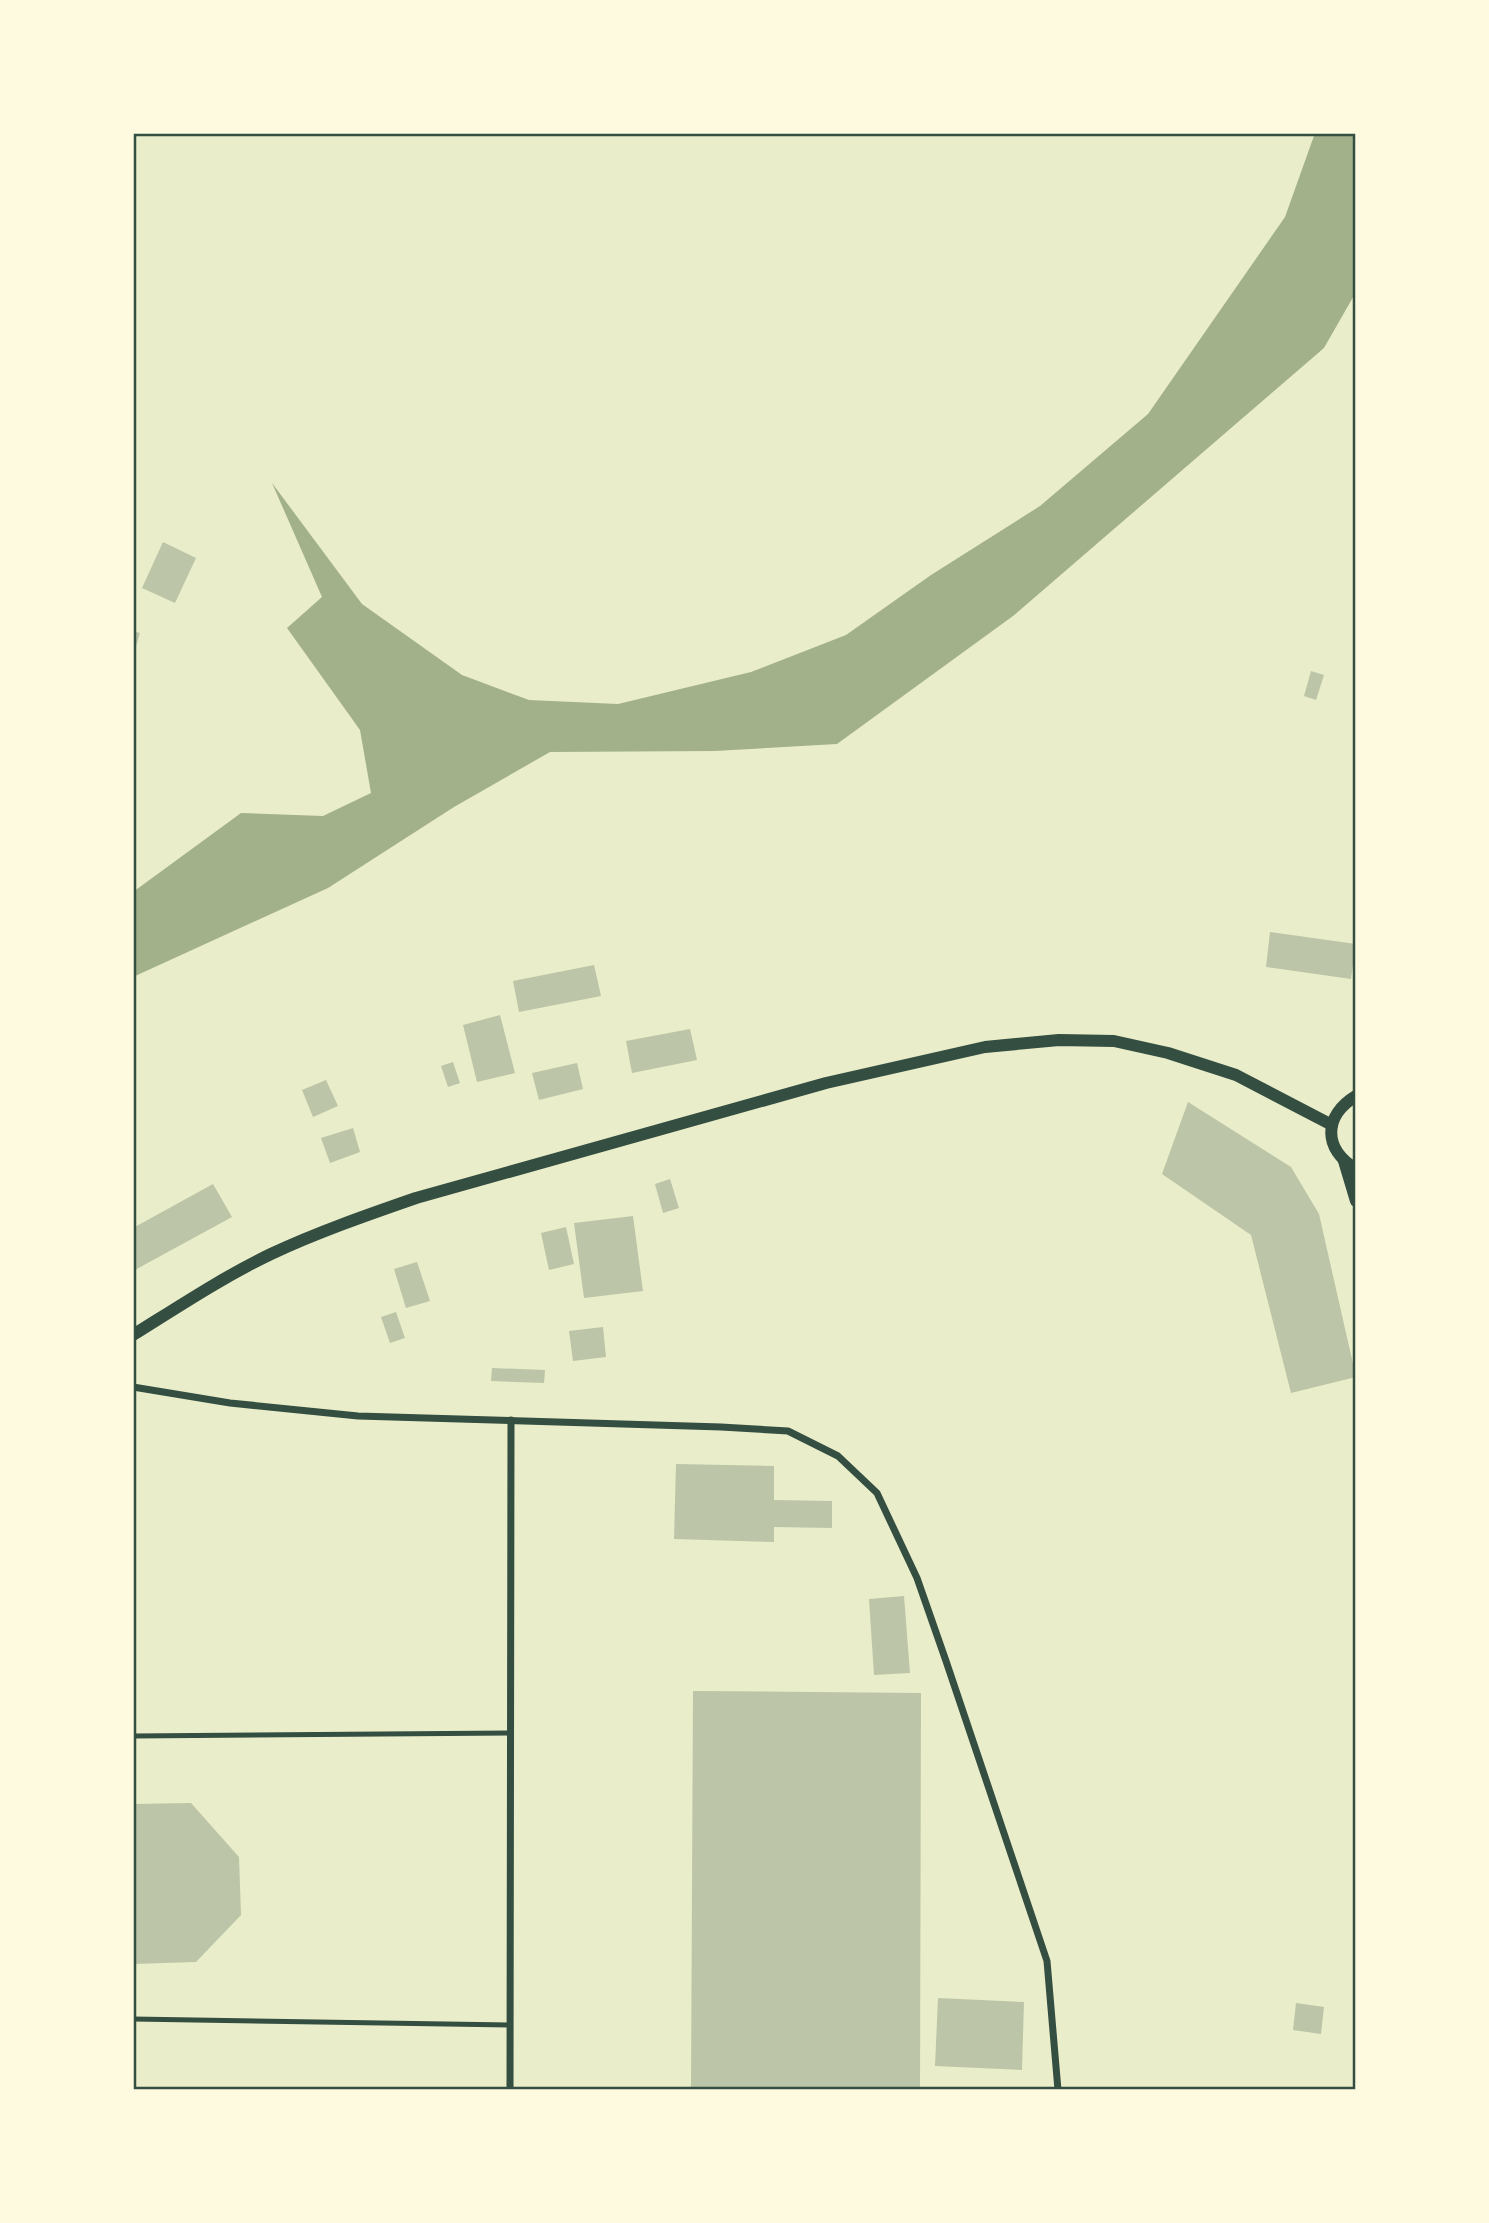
<svg xmlns="http://www.w3.org/2000/svg" width="1489" height="2223" font-family="'Varela Round',sans-serif">
<style>
.water{fill:#a3b18a}
.building{fill:#bcc5a7}
.lines{fill:none;stroke-linecap:round;stroke-linejoin:round}
.service{stroke:#344e41;stroke-width:5}
.minor{stroke:#344e41;stroke-width:7}
.tertiary{stroke:#344e41;stroke-width:12}
.neatline{fill:none;stroke:#344e41;stroke-width:2.5}
</style>
<rect width="100%" height="100%" fill="#e9edc9"/>
<path class="water" d="M1315 133H1356V292L1324 348 1013 616 837 744 715 751 550 752 454 807 328 888 133 977V892L241 813 323 816 371 793 360 730 287 628 322 597 272 483 362 604 462 675 529 700 618 704 751 672 846 635 931 575 1040 506 1148 414 1285 217Z"/>
<g class="building">
<path d="M163 542 196 558 175 603 142 588Z"/>
<path d="M133 631 140 633 134 653H133Z"/>
<path d="M1311 671 1324 675 1316 700 1304 696Z"/>
<path d="M1270 932 1356 944 1351 979 1266 967Z"/>
<path d="M594 965 601 996 519 1012 513 981Z"/>
<path d="M500 1015 515 1073 477 1082 463 1025Z"/>
<path d="M690 1029 697 1060 632 1073 626 1041Z"/>
<path d="M453 1062 460 1083 448 1087 441 1066Z"/>
<path d="M577 1063 583 1089 539 1100 532 1073Z"/>
<path d="M326 1080 338 1106 313 1117 302 1090Z"/>
<path d="M1188 1102 1291 1167 1319 1214 1356 1377 1291 1393 1251 1235 1162 1174Z"/>
<path d="M353 1128 360 1152 330 1163 321 1138Z"/>
<path d="M670 1179 679 1208 663 1213 655 1184Z"/>
<path d="M213 1184 232 1217 133 1271V1228Z"/>
<path d="M633 1216 643 1291 584 1298 574 1223Z"/>
<path d="M566 1227 574 1264 549 1270 541 1233Z"/>
<path d="M417 1262 430 1301 406 1308 394 1269Z"/>
<path d="M396 1312 405 1338 390 1343 381 1317Z"/>
<path d="M603 1327 606 1357 573 1361 569 1331Z"/>
<path d="M492 1368 545 1370 544 1383 491 1381Z"/>
<path d="M676 1464 774 1466V1500L832 1501V1528L774 1527V1542L674 1539Z"/>
<path d="M904 1596 910 1673 874 1675 869 1599Z"/>
<path d="M693 1691 921 1693 920 2090H691Z"/>
<path d="M191 1803 239 1857 241 1915 196 1962 133 1964V1804Z"/>
<path d="M938 1998 1024 2002 1022 2070 935 2066Z"/>
<path d="M1296 2003 1324 2007 1321 2034 1293 2030Z"/>
</g>
<g class="lines">
<g class="service">
<path d="M133 1736 510 1733"/>
<path d="M133 2019 510 2025"/>
</g>
<g class="minor">
<path d="M133 1387 230 1403 358 1416 721 1427 788 1431 838 1456 877 1493 917 1578 946 1661 1047 1961 1058 2090"/>
<path d="M510 2090 511 1420"/>
</g>
<g class="tertiary">
<path d="M1356 1096C1323 1116 1323 1149 1356 1169"/>
<path d="M1344 1161 1356 1201"/>
<path d="M133 1335C178 1307 223 1277 271 1254 318 1232 367 1215 416 1198L826 1083 985 1047 1059 1040 1114 1041 1168 1053 1236 1075 1332 1125"/>
</g>
</g>
<rect width="1489" height="2223" fill="none" stroke="#fefae0" stroke-width="270"/>
<rect x="135" y="135" width="1219" height="1953" class="neatline"/>
</svg>
